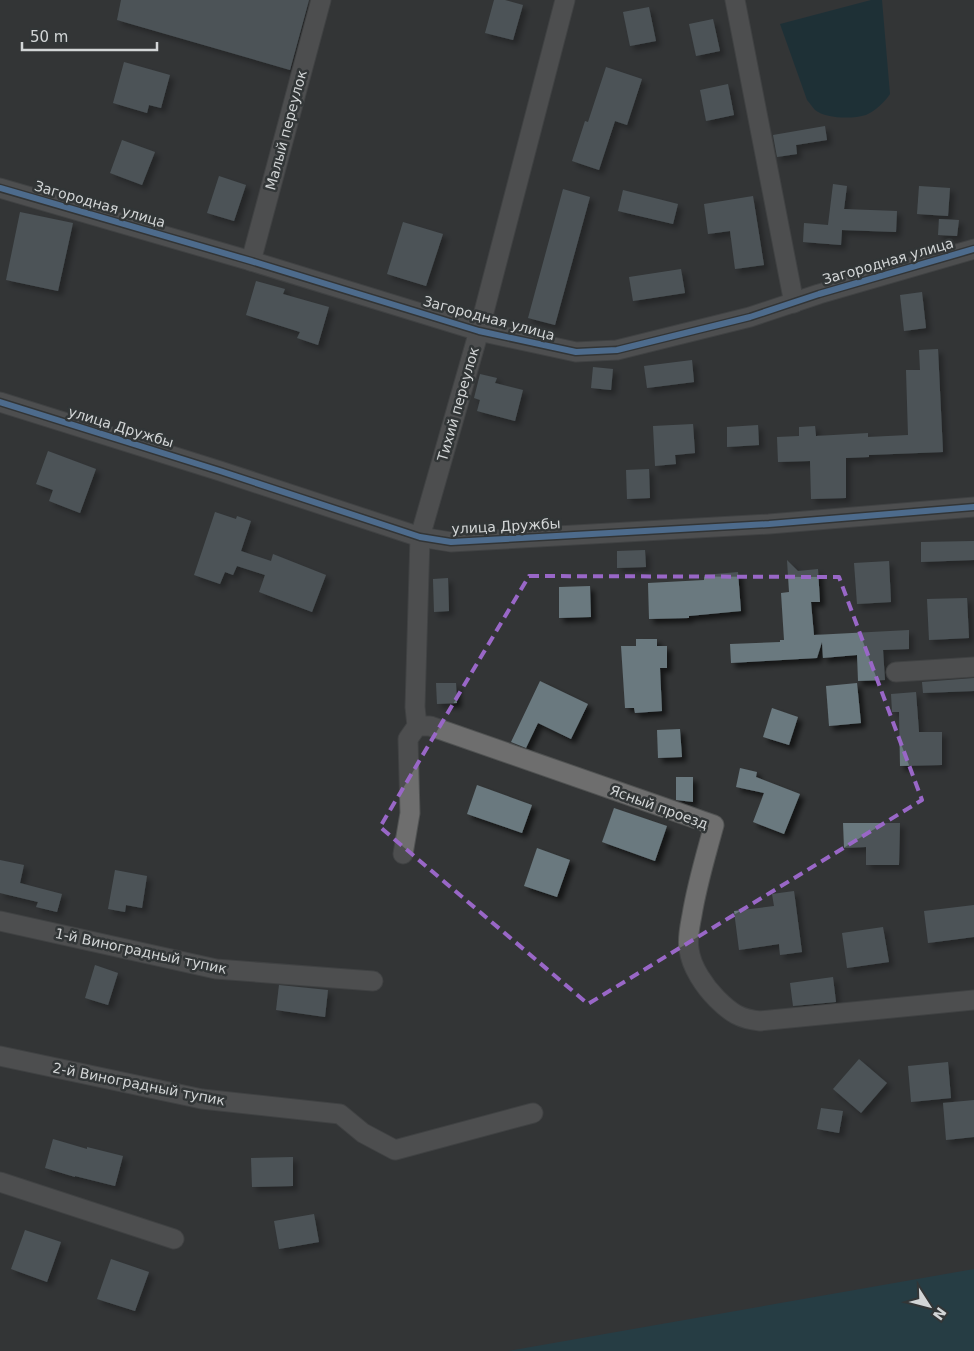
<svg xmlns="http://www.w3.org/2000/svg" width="974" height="1351" font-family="'DejaVu Sans',sans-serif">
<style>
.green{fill:#184755}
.water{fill:#062c37}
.building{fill:#6a797f;filter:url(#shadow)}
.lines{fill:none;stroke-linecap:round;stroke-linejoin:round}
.street-casing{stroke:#505252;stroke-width:21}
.street{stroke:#6e6e6e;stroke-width:19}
.cycleway-casing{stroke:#323637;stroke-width:9}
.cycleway{stroke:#6dadf4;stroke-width:6}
.marked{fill:none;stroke:#9967c7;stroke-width:4;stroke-dasharray:10 6;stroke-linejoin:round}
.labels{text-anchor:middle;stroke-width:5;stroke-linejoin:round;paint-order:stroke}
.street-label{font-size:14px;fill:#d2d5d6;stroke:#323637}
</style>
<defs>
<filter id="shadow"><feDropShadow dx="4.5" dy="4.5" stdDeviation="2.5" flood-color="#0009"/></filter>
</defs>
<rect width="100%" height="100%" fill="#333536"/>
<path class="green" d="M974 1269V1351H508Z"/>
<path class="water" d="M871 0H882L890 94C885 102 875 111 866 115 853 119 826 119 815 110 812 107 810 103 807 100L780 24Z"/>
<g class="building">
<path d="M121 0H309L290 70 117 20Z"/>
<path d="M494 0H505L523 5 513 40 485 33Z"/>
<path d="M649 7 656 41 630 46 623 12Z"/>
<path d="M713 19 720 51 696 56 689 24Z"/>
<path d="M124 62 170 75 161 108 149 105 147 113 113 103Z"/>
<path d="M606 67 642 79 627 125 615 121 599 170 572 161 585 121 588 122Z"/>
<path d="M728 84 734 115 706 121 700 90Z"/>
<path d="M825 126 827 140 796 145 797 154 777 157 773 135Z"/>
<path d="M122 140 155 152 142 185 110 173Z"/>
<path d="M219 176 246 185 234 221 207 213Z"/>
<path d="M833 184 847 186 844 209 897 211 896 232 842 230 841 245 803 242 804 223 828 225Z"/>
<path d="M919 186 950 188 948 216 917 214Z"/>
<path d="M563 189 590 197 555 325 528 318Z"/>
<path d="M623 190 678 204 673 224 618 211Z"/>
<path d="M753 196 764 265 735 269 730 231 708 234 704 204Z"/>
<path d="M20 212 73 223 58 291 6 280Z"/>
<path d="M939 219 959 220 957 236 938 235Z"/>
<path d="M403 222 443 234 426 286 387 274Z"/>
<path d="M681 269 685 293 633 301 629 277Z"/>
<path d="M256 281 285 289 283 294 329 307 318 345 297 338 300 332 246 315Z"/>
<path d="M922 292 926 328 904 331 900 295Z"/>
<path d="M938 349 943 452 869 455V457L846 458V498L811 499 810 461 778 462 777 437 799 436V427L815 426 816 436 868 433V437L908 435 906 370H920L919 350Z"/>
<path d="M692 360 694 382 647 388 644 366Z"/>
<path d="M593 367 613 369 611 390 591 388Z"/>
<path d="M480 374 497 378 495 383 523 390 515 421 477 411 480 400 474 398Z"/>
<path d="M693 424 695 453 675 455 676 464 655 466 653 426Z"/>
<path d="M758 425 759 445 727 447V427Z"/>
<path d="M48 451 96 469 80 513 49 501 53 490 36 484Z"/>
<path d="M649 469 650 498 627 499 626 470Z"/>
<path d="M215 512 236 519 237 516 251 521 241 551 271 561 273 554 326 575 312 612 259 592 265 575 237 566 233 575 225 572 220 584 194 575Z"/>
<path d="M974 541V560L921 562V542Z"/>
<path d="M645 550 646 567 617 568V551Z"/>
<path d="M787 560 798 571 818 569 820 602H811L814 635 909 630V649L883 650 885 680 858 681 857 655 823 658 822 642 817 658 731 663 730 644 780 642V640H784L781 593 789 592Z"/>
<path d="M889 561 891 602 857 604 854 563Z"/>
<path d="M738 572 741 611 689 616V618L649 619 648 583 704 580V575Z"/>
<path d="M448 578 449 611 434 612 433 579Z"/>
<path d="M590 586 591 617 559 618V587Z"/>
<path d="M967 598 969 638 929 640 927 599Z"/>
<path d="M636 639H657V646H667V668H660L662 711 635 713 634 708H625L621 646H636Z"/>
<path d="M974 678V691L923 693 922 682Z"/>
<path d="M540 681 588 704 571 739 538 723 526 748 511 742Z"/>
<path d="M436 683H456L457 703 437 704Z"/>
<path d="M857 683 861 723 829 726 826 686Z"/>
<path d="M916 692 919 732H942V765L900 766 899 712H892L891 694Z"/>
<path d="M772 708 798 717 789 745 763 737Z"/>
<path d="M680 729 682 757 658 758 657 730Z"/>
<path d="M740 768 757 772 756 777 800 794 784 834 753 822 764 793 736 787Z"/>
<path d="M676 777H693V802L676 800Z"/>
<path d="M477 785 532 805 522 833 467 814Z"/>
<path d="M614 808 667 826 655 861 602 842Z"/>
<path d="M843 823H900L899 865H866V847L844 848Z"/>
<path d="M537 848 570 860 557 897 524 886Z"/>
<path d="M0 860 24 865 20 883 62 894 57 912 36 907 38 902 0 893Z"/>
<path d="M115 870 147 876 142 908 126 905 125 912 108 909Z"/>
<path d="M794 891 802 952 780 955 779 944 739 950 734 911 774 906 772 894Z"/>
<path d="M974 905V937L928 943 924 911Z"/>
<path d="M883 927 889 962 847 968 842 933Z"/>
<path d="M95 965 118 973 108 1005 85 998Z"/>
<path d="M833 977 836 1002 793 1006 790 983Z"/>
<path d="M279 985 328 990 325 1017 276 1010Z"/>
<path d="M859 1059 887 1083 861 1113 833 1089Z"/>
<path d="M948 1062 951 1098 911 1102 908 1066Z"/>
<path d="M974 1100V1137L946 1140 943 1103Z"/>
<path d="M821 1108 843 1111 839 1133 817 1129Z"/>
<path d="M53 1139 87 1149V1147L123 1156 115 1186 75 1176V1177L45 1168Z"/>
<path d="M293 1157V1186L252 1187 251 1158Z"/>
<path d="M314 1214 319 1242 279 1249 274 1221Z"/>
<path d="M25 1230 61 1242 47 1282 11 1269Z"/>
<path d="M111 1259 149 1272 135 1311 97 1299Z"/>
</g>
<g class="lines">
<defs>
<g id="street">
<path d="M735 0 794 303"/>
<path d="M0 188 251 261 479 331 576 352 617 350 750 317 819 294 974 249"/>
<path d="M251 261 321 0"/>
<path d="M0 402 220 471 420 537 451 542 769 524 974 507"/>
<path d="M896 672 974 667"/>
<path d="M417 726 415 707 420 537 479 331 565 0"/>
<path d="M403 854 410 813 408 739 417 726H430L714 825C706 855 697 884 692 915 690 926 687 938 689 949 691 967 705 987 717 999 731 1013 740 1019 760 1021L974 1000"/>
<path d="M0 921 216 969 373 981"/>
<path d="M0 1056 202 1099 340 1114 363 1133 395 1150 533 1113"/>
<path d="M0 1182 174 1239"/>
</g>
</defs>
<use href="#street" class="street-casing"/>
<use href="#street" class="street"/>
<defs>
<g id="cycleway">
<path d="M0 188 251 261 479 331 576 352 617 350 750 317 819 294 974 249"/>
<path d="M0 402 220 471 420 537 451 542 769 524 974 507"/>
</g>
</defs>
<use href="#cycleway" class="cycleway-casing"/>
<use href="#cycleway" class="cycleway"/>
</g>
<path d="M0 0H974V1351H0ZM529 576 839 577 922 800 588 1004 380 827Z" fill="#333536" fill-opacity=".55" fill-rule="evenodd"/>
<path class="marked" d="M529 576 839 577 922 800 588 1004 380 827Z"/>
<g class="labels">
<g class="street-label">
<text transform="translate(286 130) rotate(-75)" y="5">Малый переулок</text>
<text transform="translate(100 204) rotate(16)" y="5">Загородная улица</text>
<text transform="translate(888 261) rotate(-16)" y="5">Загородная улица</text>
<text transform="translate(489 318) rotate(15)" y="5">Загородная улица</text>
<text transform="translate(458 404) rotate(-74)" y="5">Тихий переулок</text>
<text transform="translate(121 427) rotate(17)" y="5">улица Дружбы</text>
<text transform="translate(506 526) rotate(-3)" y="5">улица Дружбы</text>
<text transform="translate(659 807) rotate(20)" y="5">Ясный проезд</text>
<text transform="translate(141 951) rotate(12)" y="5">1-й Виноградный тупик</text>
<text transform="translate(139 1084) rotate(11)" y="5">2-й Виноградный тупик</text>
</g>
</g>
<g transform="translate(929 1306) rotate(126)" stroke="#323637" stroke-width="4" paint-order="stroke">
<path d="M0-4L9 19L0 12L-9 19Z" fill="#d2d5d6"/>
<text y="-8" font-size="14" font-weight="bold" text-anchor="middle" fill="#d2d5d6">N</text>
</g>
<path d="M22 42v8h135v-8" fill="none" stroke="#d2d5d6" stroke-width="2.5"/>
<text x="30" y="42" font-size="15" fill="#d2d5d6" stroke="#323637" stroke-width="4" paint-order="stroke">50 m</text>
</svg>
